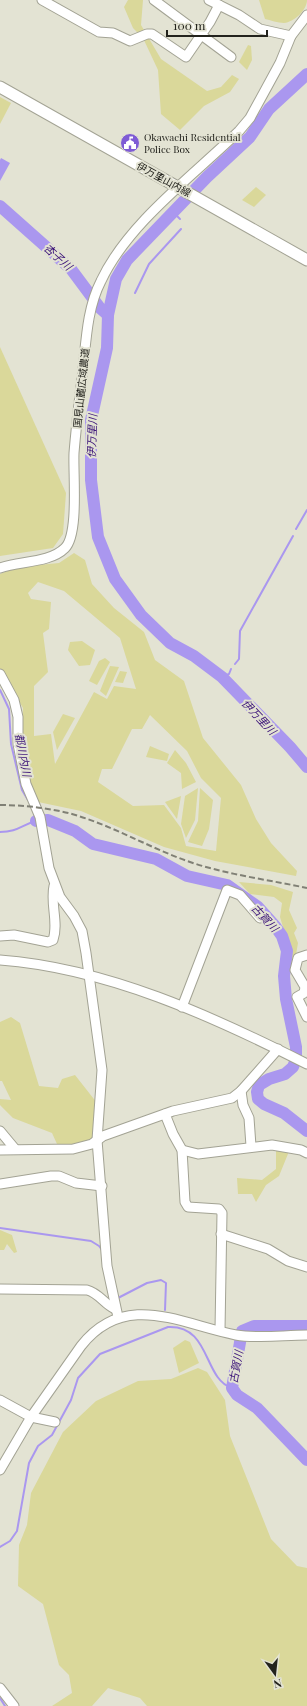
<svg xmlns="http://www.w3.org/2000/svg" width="307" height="1706" font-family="'Playfair Display','Noto Sans JP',serif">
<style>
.green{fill:#dad89a;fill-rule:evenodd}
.water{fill:#aa97ef}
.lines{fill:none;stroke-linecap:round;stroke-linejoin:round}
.stream{stroke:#aa97ef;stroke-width:2}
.river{stroke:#aa97ef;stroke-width:12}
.minor-casing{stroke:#a3a394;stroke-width:11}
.major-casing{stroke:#a3a394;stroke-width:13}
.minor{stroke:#fff;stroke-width:9}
.major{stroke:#fff;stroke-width:11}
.rail{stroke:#808075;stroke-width:2;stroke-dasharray:6 3;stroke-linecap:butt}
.labels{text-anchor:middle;stroke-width:4;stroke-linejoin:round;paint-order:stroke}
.poi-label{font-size:10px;fill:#23231d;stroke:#e3e3d3;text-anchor:start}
.street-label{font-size:10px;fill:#23231d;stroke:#e3e3d3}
.water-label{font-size:11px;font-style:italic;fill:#3b1379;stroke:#e3e3d3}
</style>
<rect width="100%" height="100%" fill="#e3e3d3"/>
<g class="green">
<path d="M128 0H143L141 25 161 59 207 91 221 87 232 75 239 79 230 92 204 106 180 130 161 114 158 70 143 38 133 28 124 7Z"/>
<path d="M259 0H307C307 10 294 22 284 23 278 23 270 20 265 19Z"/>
<path d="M248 45 251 46 252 60 247 70 239 62Z"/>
<path d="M0 97 11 103 0 124Z"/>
<path d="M256 187 266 195 254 207 242 200Z"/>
<path d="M0 347 66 493 63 534 53 548 0 556Z"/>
<path d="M74 553 85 560 92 584 114 608 144 632 155 660 184 681 203 738 241 785 256 819 271 843 297 871 296 876 215 861 164 847 81 811 38 802 30 782 22 743 23 708 0 670V574L18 567 59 563ZM38 582 64 591 120 638 136 689 114 686 107 699 94 692 55 764 51 734 34 736V686L48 672 43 633 49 629 51 602 31 599 28 593ZM150 715 187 751 201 778 221 798 216 851 186 846 181 828 164 805 133 806 98 782 102 769H112L132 729H142Z"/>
<path d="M82 641 95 650 90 665 79 666 68 650 70 642Z"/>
<path d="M105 658 110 662 97 685 89 681 99 661Z"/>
<path d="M110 666 119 667 106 696 100 691Z"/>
<path d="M120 671 127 672 123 683 115 682Z"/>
<path d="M63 714 75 718 57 750 53 732Z"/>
<path d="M150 746 169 754 167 761 146 757Z"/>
<path d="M175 750 186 763 196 782 182 789 181 773 167 763Z"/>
<path d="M198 788 195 820 186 838 181 824 185 796Z"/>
<path d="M200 788 213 800 209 829 202 846 188 842 198 821Z"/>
<path d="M181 796 177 819 165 802Z"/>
<path d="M239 882 271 885 293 892 289 910 297 928 294 933 298 943 293 972 287 966 289 947 280 917 282 903 274 897 250 894Z"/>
<path d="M11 1017 20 1023 39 1086 58 1088 62 1079 75 1075 97 1103 93 1140 76 1146 57 1144 52 1133 13 1118 0 1105V1099L11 1100 2 1081H0V1022Z"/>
<path d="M276 1148 290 1149 279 1176 266 1185 256 1202 252 1194H238L237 1178 262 1180 276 1169Z"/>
<path d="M0 1230 12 1235 17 1252 14 1253 7 1244 4 1250H0Z"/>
<path d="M185 1340 190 1342 199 1363 179 1373 173 1348Z"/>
<path d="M198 1368 207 1372 225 1400 230 1436 271 1539 297 1566 307 1568V1706H147L140 1698 108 1688 92 1706H52L72 1693 69 1675 59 1665 43 1604 18 1586 19 1545 27 1525 31 1493 63 1432 96 1401 138 1381 171 1379Z"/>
</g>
<path class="water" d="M1 158 10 163 0 181V160Z"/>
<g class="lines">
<g class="stream">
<path d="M173 212 180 219"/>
<path d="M135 293 149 264 181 229"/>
<path d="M296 529 307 510"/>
<path d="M235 664 239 659 240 631 293 536"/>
<path d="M222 677 229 674 231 669"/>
<path d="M0 690 9 709 11 744 22 790 28 800"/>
<path d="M0 832C18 832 21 825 36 821L34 813"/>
<path d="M0 1228 91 1241 99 1246 102 1250"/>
<path d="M118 1298 147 1283 161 1280 166 1283 165 1310"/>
<path d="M0 1547 10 1541 17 1531 29 1463 38 1446 52 1435 71 1400 78 1378 100 1354 168 1327C211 1325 203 1379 232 1388"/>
<path d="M0 1698 5 1706"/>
</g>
<g class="river">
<path d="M307 74 269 109 250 137 207 177 127 260 116 279 108 315 107 348 91 420V480L98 537 115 579 141 615 170 643 194 656 222 677 290 747 307 767"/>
<path d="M0 206 71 269 100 308 108 315"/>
<path d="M36 821 48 820 75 831 93 844 156 859 187 876 227 885 258 907 275 926 282 936 287 951 284 976 286 999 296 1047V1059L293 1067 285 1074 269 1079 259 1085 257 1092 258 1099 264 1104 284 1113 307 1131"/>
<path d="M307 1326H254L242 1331 232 1388 237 1395 257 1408 307 1460"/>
</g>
<defs>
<g id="minor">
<path d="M42 0 99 32 113 33 130 41 147 34H152L186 57 210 22 219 5"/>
<path d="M154 0 231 57"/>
<path d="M209 0 239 15 260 29 291 36"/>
<path d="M0 568C20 561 50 563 65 548 79 534 73 474 74 453 76 428 79 403 82 378 86 346 86 310 101 281 128 223 194 175 239 131L250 118 280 63 291 36 307 15"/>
<path d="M0 674 14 700 18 717V744L26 784 40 817 49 868 60 897 74 916 82 931 86 953 102 1070 97 1140 107 1266 118 1317"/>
<path d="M0 936 14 935 48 942 53 940C59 923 50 904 54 886"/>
<path d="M307 955 298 958 295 970 305 987 304 993 297 997 307 1017"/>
<path d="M0 960C107 968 212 1016 307 1064"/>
<path d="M182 1007 227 890 240 895 260 918"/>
<path d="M241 1091 243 1105 249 1118 251 1146"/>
<path d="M165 1114 173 1134 182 1150 185 1202 188 1207 219 1209 222 1213 220 1330"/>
<path d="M0 1131 15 1149"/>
<path d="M0 1150 73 1149 92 1144 103 1136 173 1111 232 1098 241 1091 278 1049"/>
<path d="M182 1150 198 1154 272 1145 301 1150 307 1153"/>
<path d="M0 1184 51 1176H59L76 1183 102 1186"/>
<path d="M221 1234 268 1249 288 1261 307 1267"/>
<path d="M0 1289 87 1290C99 1293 104 1304 115 1309"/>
<path d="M0 1400 31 1417 55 1422"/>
<path d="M0 1470 31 1417 81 1346C125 1290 180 1324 236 1335 259 1339 284 1335 307 1335"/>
<path d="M0 1688 14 1706"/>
</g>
<path id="major" d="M0 87 307 260"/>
</defs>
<use href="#minor" class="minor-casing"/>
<use href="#major" class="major-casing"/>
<use href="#minor" class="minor"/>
<use href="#major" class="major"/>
<path class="rail" d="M0 805C24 805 49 808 72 814 110 825 143 844 179 858 220 874 265 879 307 888"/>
</g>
<defs>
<symbol id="civic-disc" viewBox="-11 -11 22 22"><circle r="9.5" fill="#7e5bd5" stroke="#e3e3d3"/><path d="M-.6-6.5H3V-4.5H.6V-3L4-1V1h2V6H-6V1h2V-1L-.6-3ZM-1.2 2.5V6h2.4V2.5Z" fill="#fff"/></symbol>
</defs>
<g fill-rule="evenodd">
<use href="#civic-disc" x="119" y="132" width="22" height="22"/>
</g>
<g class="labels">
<g class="poi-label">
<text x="144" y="141">Okawachi Residential<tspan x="144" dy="12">Police Box</tspan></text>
</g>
<g class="street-label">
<text transform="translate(164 179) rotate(29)" y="4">伊万里山内線</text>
<text transform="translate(81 388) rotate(-84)" y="4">国見山麓広域農道</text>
</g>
<g class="water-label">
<text transform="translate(58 257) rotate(42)" y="4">杏子川</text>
<text transform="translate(92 436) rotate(-88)" y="4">伊万里川</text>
<text transform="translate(259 717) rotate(47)" y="4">伊万里川</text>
<text transform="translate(23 755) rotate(79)" y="4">都川内川</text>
<text transform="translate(265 918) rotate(47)" y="4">古賀川</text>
<text transform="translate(236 1367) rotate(-80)" y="4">古賀川</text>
</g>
</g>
<g transform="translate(275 1674) rotate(165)" stroke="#e3e3d3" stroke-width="3" paint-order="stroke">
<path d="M0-3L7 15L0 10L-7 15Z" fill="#23231d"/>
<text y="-6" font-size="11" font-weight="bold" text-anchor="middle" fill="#23231d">N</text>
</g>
<path d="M167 30v6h100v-6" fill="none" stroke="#23231d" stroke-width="2"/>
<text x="173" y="30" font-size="12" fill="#23231d" stroke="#e3e3d3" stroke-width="3" paint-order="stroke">100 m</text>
</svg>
